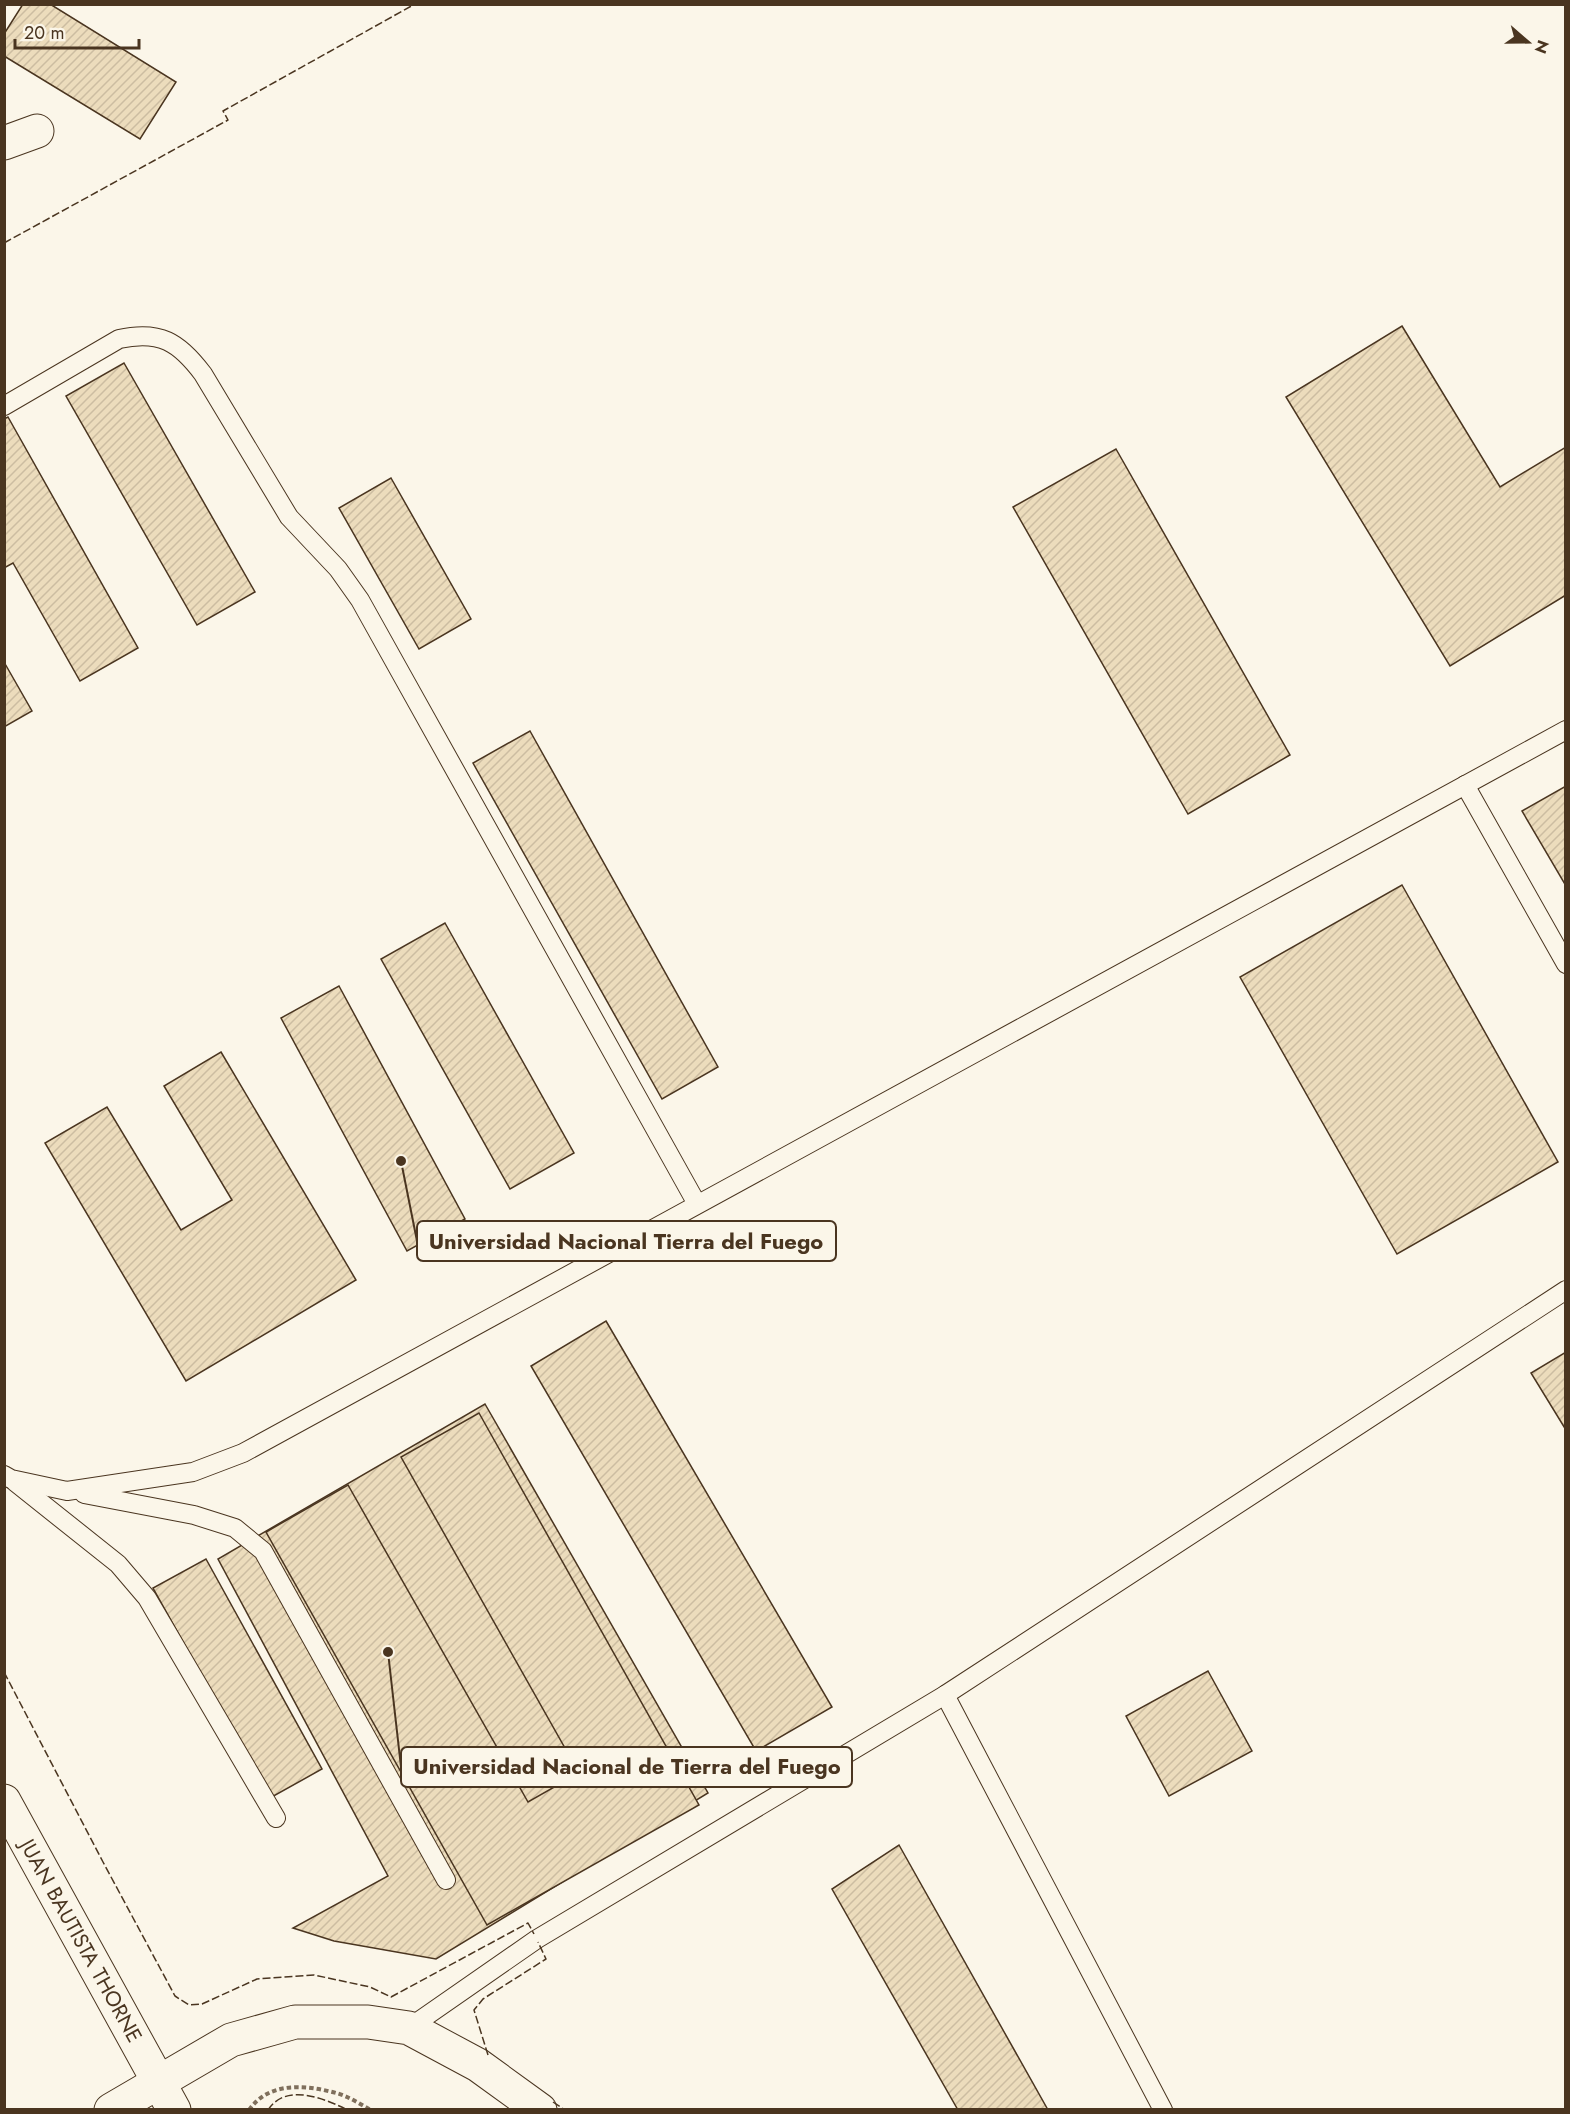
<svg xmlns="http://www.w3.org/2000/svg" width="1570" height="2114" font-family="Jost,sans-serif">
<style>
.building{fill:url(#building-hatch);stroke:#4a3520;stroke-width:1.5}
.lines{fill:none;stroke-linecap:round;stroke-linejoin:round}
.service-casing{stroke:#4a3520;stroke-width:20}
.minor-casing{stroke:#4a3520;stroke-width:35}
.path{stroke:#7f6f5c;stroke-width:4;stroke-dasharray:4.5 3;stroke-linecap:butt}
.service{stroke:#fbf6e9;stroke-width:18}
.minor{stroke:#fbf6e9;stroke-width:33}
.fence{stroke:#4a3520;stroke-width:1.5;stroke-dasharray:8 3;stroke-linecap:butt}
.labels{text-anchor:middle;stroke-width:4.5;stroke-linejoin:round;paint-order:stroke}
.street-label{font-size:21px;fill:#4a3520;stroke:#fbf6e9}
.leader{fill:none;stroke:#4a3520;stroke-width:2}
.callout-dot{fill:#4a3520;stroke:#fbf6e9;stroke-width:2}
.callout{fill:#fbf6e9;stroke:#4a3520;stroke-width:2}
.callout-label{font-size:22px;text-anchor:middle;font-weight:bold;fill:#4a3520}
</style>
<defs>
<pattern id="building-hatch" width="6" height="6" patternUnits="userSpaceOnUse" patternTransform="scale(1.5)"><rect width="6" height="6" fill="#ecdcbc"/><path d="M-1 1l2-2M0 6l6-6M5 7l2-2" fill="none" stroke="#ccbda1"/></pattern>
</defs>
<rect width="100%" height="100%" fill="#fbf6e9"/>
<g class="building">
<path d="M23 4H50L176 82 140 139 4 56V34Z"/>
<path d="M1402 326 1500 487 1566 447V595L1450 666 1286 397Z"/>
<path d="M124 363 255 592 197 625 66 396Z"/>
<path d="M8 417 138 648 80 681 13 563 4 568V419Z"/>
<path d="M1116 449 1290 755 1188 814 1013 507Z"/>
<path d="M391 478 471 619 419 649 339 508Z"/>
<path d="M4 662 32 711 4 727Z"/>
<path d="M530 731 718 1067 662 1099 473 763Z"/>
<path d="M1566 786V886L1522 811Z"/>
<path d="M1402 885 1558 1162 1397 1254 1240 977Z"/>
<path d="M445 923 574 1153 510 1189 381 959Z"/>
<path d="M339 986 465 1219 407 1251 281 1018Z"/>
<path d="M221 1052 356 1280 186 1381 45 1143 107 1107 181 1230 232 1200 164 1086Z"/>
<path d="M606 1321 832 1707 756 1751 531 1366Z"/>
<path d="M1566 1352V1430L1531 1373Z"/>
<path d="M485 1404 708 1793 436 1959 334 1941 293 1928 388 1876 218 1559Z"/>
<path d="M479 1413 699 1805 487 1925 266 1532 348 1485 528 1802 579 1773 401 1457Z"/>
<path d="M206 1559 322 1769 270 1798 153 1588Z"/>
<path d="M1208 1671 1252 1751 1169 1796 1126 1716Z"/>
<path d="M899 1845 1048 2110H958L832 1889Z"/>
</g>
<g class="lines">
<defs>
<g id="service">
<path d="M4 406 119 339C160 330 179 342 203 374L289 517 338 569 360 600 697 1204"/>
<path d="M1465 785 1566 964"/>
<path d="M4 1475 11 1479 67 1491 193 1472 243 1453 1566 730"/>
<path d="M15 1482 118 1564 147 1598 276 1818"/>
<path d="M84 1494 194 1515 235 1528 263 1551 446 1880"/>
<path d="M945 1695 1163 2110"/>
<path d="M409 2028 537 1939 945 1695 1566 1290"/>
</g>
<g id="minor">
<path d="M4 143 37 131"/>
<path d="M4 1801 174 2110"/>
<path d="M111 2110 231 2040 295 2022H368L409 2028 478 2065 540 2110"/>
</g>
</defs>
<use href="#service" class="service-casing"/>
<use href="#minor" class="minor-casing"/>
<path class="path" d="M249 2110C269 2081 306 2085 336 2093 348 2096 360 2104 371 2110"/>
<use href="#service" class="service"/>
<use href="#minor" class="minor"/>
<g class="fence">
<path d="M4 243 228 120 223 111 415 4"/>
<path d="M4 1672 103 1862 175 1996 189 2005 202 2004 257 1979 314 1975 370 1987 391 1997 528 1923 534 1934"/>
<path d="M488 2055 474 2010 483 1999 546 1959 538 1942"/>
<path d="M553 2102 565 2110"/>
<path d="M268 2110C286 2082 325 2099 348 2110"/>
</g>
</g>
<g class="labels">
<g class="street-label">
<text transform="translate(81 1941) rotate(61)" y="7">JUAN BAUTISTA THORNE</text>
</g>
</g>
<path class="leader" d="M401 1161L417 1241M388 1652L401 1767"/>
<g class="callout-dot">
<circle cx="401" cy="1161" r="6"/>
<circle cx="388" cy="1652" r="6"/>
</g>
<g class="callout">
<rect x="417" y="1221" width="419" height="40" rx="6"/>
<rect x="401" y="1747" width="451" height="40" rx="6"/>
</g>
<g class="callout-label">
<text x="626" y="1249">Universidad Nacional Tierra del Fuego</text>
<text x="627" y="1774">Universidad Nacional de Tierra del Fuego</text>
</g>
<rect width="1570" height="2114" fill="none" stroke="#4a3520" stroke-width="12"/>
<g transform="translate(1528 42) rotate(110)" stroke="#fbf6e9" stroke-width="4.5" paint-order="stroke">
<path d="M0-4.5L10 22L0 15L-10 22Z" fill="#4a3520"/>
<text y="-9" font-size="16" font-weight="bold" text-anchor="middle" fill="#4a3520">N</text>
</g>
<path d="M15 39v9h124v-9" fill="none" stroke="#4a3520" stroke-width="3"/>
<text x="24" y="39" font-size="18" fill="#4a3520" stroke="#fbf6e9" stroke-width="4.5" paint-order="stroke">20 m</text>
</svg>
